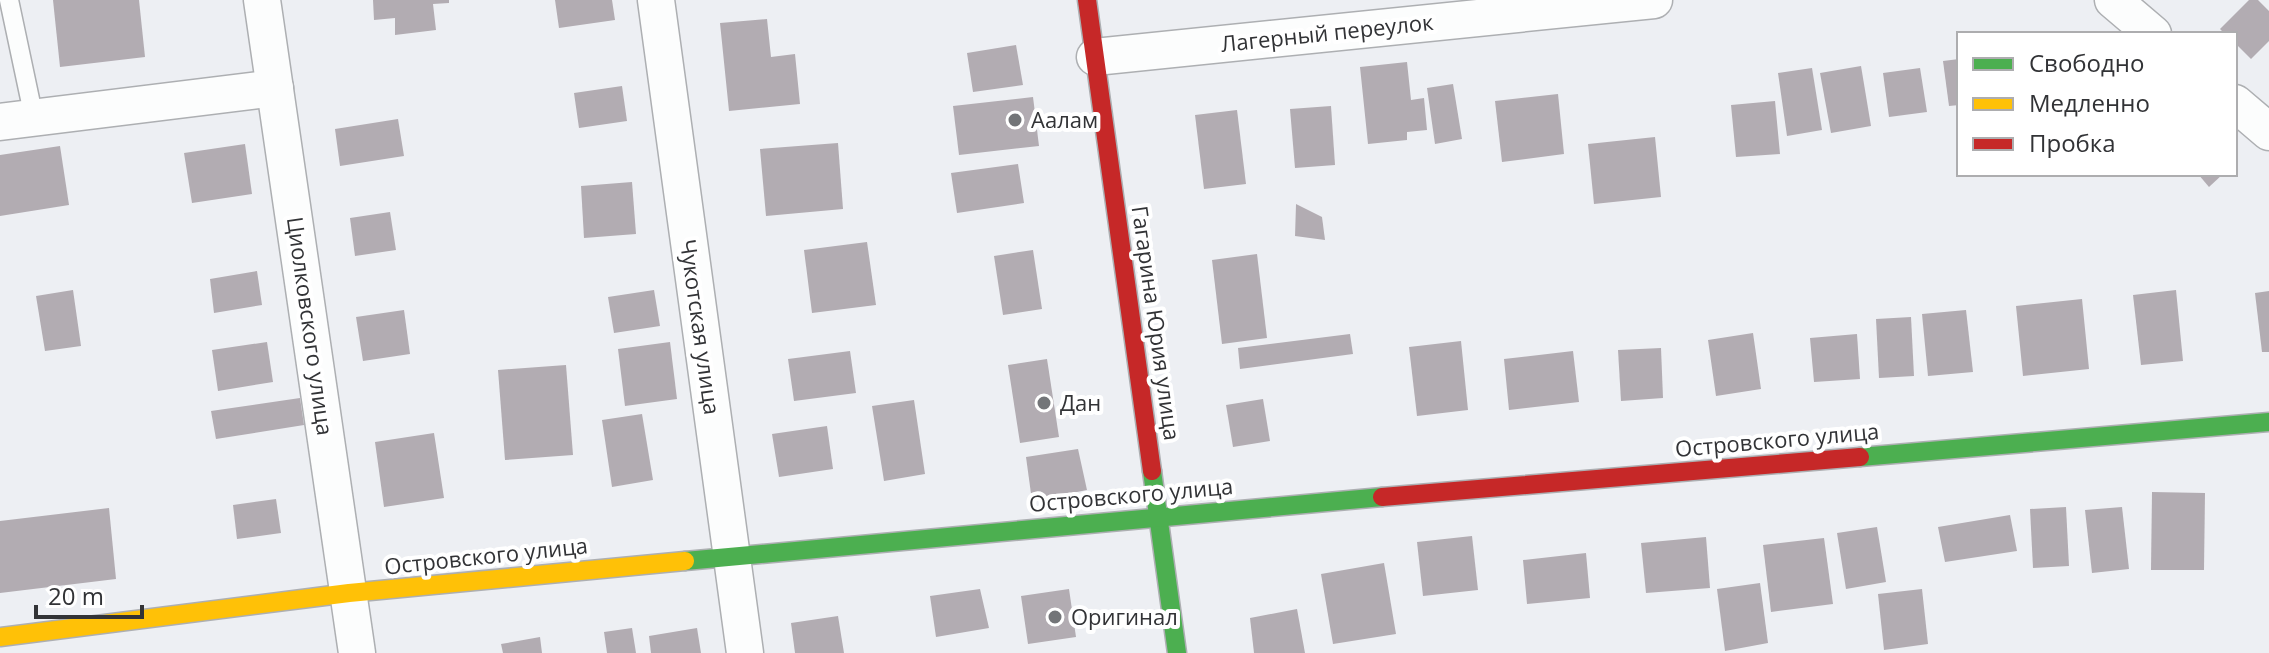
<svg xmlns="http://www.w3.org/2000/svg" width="2269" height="653" font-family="'Open Sans',sans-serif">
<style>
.building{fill:#b2acb2}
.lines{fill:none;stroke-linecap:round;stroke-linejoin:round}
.lane-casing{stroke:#adafb2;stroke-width:21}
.street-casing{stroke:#adafb2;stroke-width:39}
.fast-casing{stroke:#adafb2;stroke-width:21}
.slow-casing{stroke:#adafb2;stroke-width:21}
.jam-casing{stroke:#adafb2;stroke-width:21}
.lane{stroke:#fcfdfd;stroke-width:18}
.street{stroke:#fcfdfd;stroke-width:36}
.fast{stroke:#4caf50;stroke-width:18}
.slow{stroke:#ffc107;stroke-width:18}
.jam{stroke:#c62828;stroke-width:18}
.poi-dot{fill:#737578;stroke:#fff;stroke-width:3}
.labels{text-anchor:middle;stroke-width:8;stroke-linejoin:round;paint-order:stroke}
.street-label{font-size:22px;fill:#323336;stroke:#fff}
.poi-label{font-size:22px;fill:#323336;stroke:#fff;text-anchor:start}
</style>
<rect width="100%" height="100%" fill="#edeff3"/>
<g class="building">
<path d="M53 0H139L145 57 60 67Z"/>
<path d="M373 0H449V3L433 4 436 30 395 35V18L374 20Z"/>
<path d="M555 0H612L615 20 559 28Z"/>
<path d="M2249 0H2258L2269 11V41L2251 59 2235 43V34H2225L2220 29Z"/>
<path d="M767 19 771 57 795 54 800 104 729 111 720 23Z"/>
<path d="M1016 45 1023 85 973 92 967 53Z"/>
<path d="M1959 59V105L1949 106 1943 61Z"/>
<path d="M1407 62 1411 100 1424 98 1427 130 1407 132V140L1368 144 1360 67Z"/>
<path d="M1861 66 1871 126 1831 133 1820 73Z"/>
<path d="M1812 68 1822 130 1787 136 1778 73Z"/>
<path d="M1920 68 1927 112 1889 117 1883 73Z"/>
<path d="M1453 84 1462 139 1435 144 1427 88Z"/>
<path d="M622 86 627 121 579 128 574 93Z"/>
<path d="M1558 94 1564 154 1502 162 1495 101Z"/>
<path d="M1033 97 1039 146 959 155 953 106Z"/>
<path d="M1775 101 1780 154 1736 157 1731 105Z"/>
<path d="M1331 106 1335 165 1295 168 1290 109Z"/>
<path d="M1237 110 1246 184 1204 189 1195 115Z"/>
<path d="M398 119 404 156 340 166 335 129Z"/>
<path d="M1655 137 1661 197 1594 204 1588 144Z"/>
<path d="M838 143 843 209 766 216 760 149Z"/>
<path d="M245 144 252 194 192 203 184 153Z"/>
<path d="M60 146 69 205 0 216V155Z"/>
<path d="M1018 164 1024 203 957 213 951 173Z"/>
<path d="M2198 174H2223L2209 187Z"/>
<path d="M632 182 636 234 584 238 581 186Z"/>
<path d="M1296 204 1322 217 1325 240 1295 236Z"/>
<path d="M390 212 396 250 355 256 350 218Z"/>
<path d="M867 242 876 305 812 313 804 250Z"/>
<path d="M1033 250 1042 309 1003 315 994 256Z"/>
<path d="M1257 254 1267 338 1222 344 1212 260Z"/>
<path d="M257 271 262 305 214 313 210 279Z"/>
<path d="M73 290 81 346 45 351 36 296Z"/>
<path d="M654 290 660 326 614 333 608 297Z"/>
<path d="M2176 290 2183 361 2141 365 2133 295Z"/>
<path d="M2269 291V352H2262L2255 293Z"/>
<path d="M2082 299 2089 369 2023 376 2016 306Z"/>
<path d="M404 310 410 354 363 361 356 317Z"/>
<path d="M1966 310 1973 372 1928 376 1922 314Z"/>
<path d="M1911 317 1914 376 1879 378 1876 319Z"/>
<path d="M1753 333 1761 389 1716 396 1708 340Z"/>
<path d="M1350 334 1353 354 1240 369 1238 348Z"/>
<path d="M1857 334 1860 379 1814 382 1810 338Z"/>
<path d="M1461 341 1468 410 1417 416 1409 347Z"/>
<path d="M267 342 273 382 218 391 212 350Z"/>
<path d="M670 342 677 399 625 406 618 349Z"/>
<path d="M1661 348 1663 398 1621 401 1618 350Z"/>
<path d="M850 351 856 393 794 401 788 359Z"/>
<path d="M1573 351 1579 402 1509 410 1504 359Z"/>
<path d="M1047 359 1059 437 1020 443 1008 365Z"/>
<path d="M566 365 573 455 505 460 498 370Z"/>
<path d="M300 398 304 425 216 439 211 411Z"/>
<path d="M1263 399 1270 441 1233 447 1226 405Z"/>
<path d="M914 400 925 474 884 481 872 406Z"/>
<path d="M642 414 653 480 612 487 602 420Z"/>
<path d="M827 426 833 469 779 477 772 434Z"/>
<path d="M434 433 444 498 384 507 375 442Z"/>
<path d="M1078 449 1087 490 1032 501 1026 457Z"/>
<path d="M2152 492 2205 493 2204 570H2151Z"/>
<path d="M276 499 281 533 237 539 233 505Z"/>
<path d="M2066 507 2069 566 2033 568 2030 509Z"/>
<path d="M2122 507 2129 569 2092 573 2085 510Z"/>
<path d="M109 508 116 579 0 593V521Z"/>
<path d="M2010 515 2017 551 1945 562 1938 527Z"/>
<path d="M1877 527 1886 582 1846 589 1837 533Z"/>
<path d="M1472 536 1478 590 1423 596 1417 542Z"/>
<path d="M1706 537 1710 588 1646 593 1641 543Z"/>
<path d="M1824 538 1833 604 1771 612 1763 545Z"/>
<path d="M1586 553 1590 598 1527 604 1523 560Z"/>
<path d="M1384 563 1396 634 1333 644 1321 574Z"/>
<path d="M1760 583 1768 643 1725 651 1717 589Z"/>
<path d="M980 589 989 628 936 637 930 596Z"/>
<path d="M1069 589 1076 637 1028 644 1021 596Z"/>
<path d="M1922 589 1928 644 1884 650 1878 594Z"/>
<path d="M1297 609 1305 653H1254L1250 618Z"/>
<path d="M838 616 844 653H795L791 623Z"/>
<path d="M632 628 636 653H607L604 632Z"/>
<path d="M697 628 701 653H651L649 636Z"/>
<path d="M540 637 542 653H503L501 644Z"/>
</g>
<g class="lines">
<defs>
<path id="lane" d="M9 0 34 118"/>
<g id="street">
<path d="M262 0 357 653"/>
<path d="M656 0 745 653"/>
<path d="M2113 0 2153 34"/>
<path d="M1095 57 1654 0"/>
<path d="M2235 103 2269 132"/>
<path d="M0 122 275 88"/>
</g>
<g id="fast">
<path d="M1860 457 2269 422"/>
<path d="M1152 471 1177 653"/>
<path d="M685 561 1382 497"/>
</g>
<path id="slow" d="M0 637 349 593 685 561"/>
<g id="jam">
<path d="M1087 0 1152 471"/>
<path d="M1382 497 1860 457"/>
</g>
</defs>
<use href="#lane" class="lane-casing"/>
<use href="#street" class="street-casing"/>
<use href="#fast" class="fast-casing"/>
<use href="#slow" class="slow-casing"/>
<use href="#jam" class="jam-casing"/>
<use href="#lane" class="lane"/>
<use href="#street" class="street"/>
<use href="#fast" class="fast"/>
<use href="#slow" class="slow"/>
<use href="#jam" class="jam"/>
</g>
<g class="poi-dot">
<circle cx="1015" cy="120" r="8"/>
<circle cx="1044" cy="403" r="8"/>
<circle cx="1055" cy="617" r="8"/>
</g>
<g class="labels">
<g class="street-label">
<text transform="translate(1327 33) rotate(-6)" y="8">Лагерный переулок</text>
<text transform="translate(1156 323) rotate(82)" y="8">Гагарина Юрия улица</text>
<text transform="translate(310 326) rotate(82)" y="8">Циолковского улица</text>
<text transform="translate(700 327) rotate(82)" y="8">Чукотская улица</text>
<text transform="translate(1777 440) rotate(-5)" y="8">Островского улица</text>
<text transform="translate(1131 495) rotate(-5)" y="8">Островского улица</text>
<text transform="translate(486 556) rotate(-6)" y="8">Островского улица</text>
</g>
<g class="poi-label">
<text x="1031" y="128">Аалам</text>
<text x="1060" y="411">Дан</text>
<text x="1071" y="625">Оригинал</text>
</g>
</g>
<rect x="1957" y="32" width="280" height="144" fill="#ffffff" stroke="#adadaf" stroke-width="2"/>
<rect x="1973" y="58" width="40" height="12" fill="#4caf50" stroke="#adadaf" stroke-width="2"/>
<text x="2029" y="72" font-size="24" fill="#323336">Свободно</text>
<rect x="1973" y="98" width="40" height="12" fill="#ffc107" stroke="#adadaf" stroke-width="2"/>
<text x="2029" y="112" font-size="24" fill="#323336">Медленно</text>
<rect x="1973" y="138" width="40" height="12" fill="#c62828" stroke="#adadaf" stroke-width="2"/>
<text x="2029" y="152" font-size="24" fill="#323336">Пробка</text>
<path d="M36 605v12h106v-12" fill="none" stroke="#323336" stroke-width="4"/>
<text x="48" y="605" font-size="24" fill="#323336" stroke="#ffffff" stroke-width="6" paint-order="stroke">20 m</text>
</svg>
